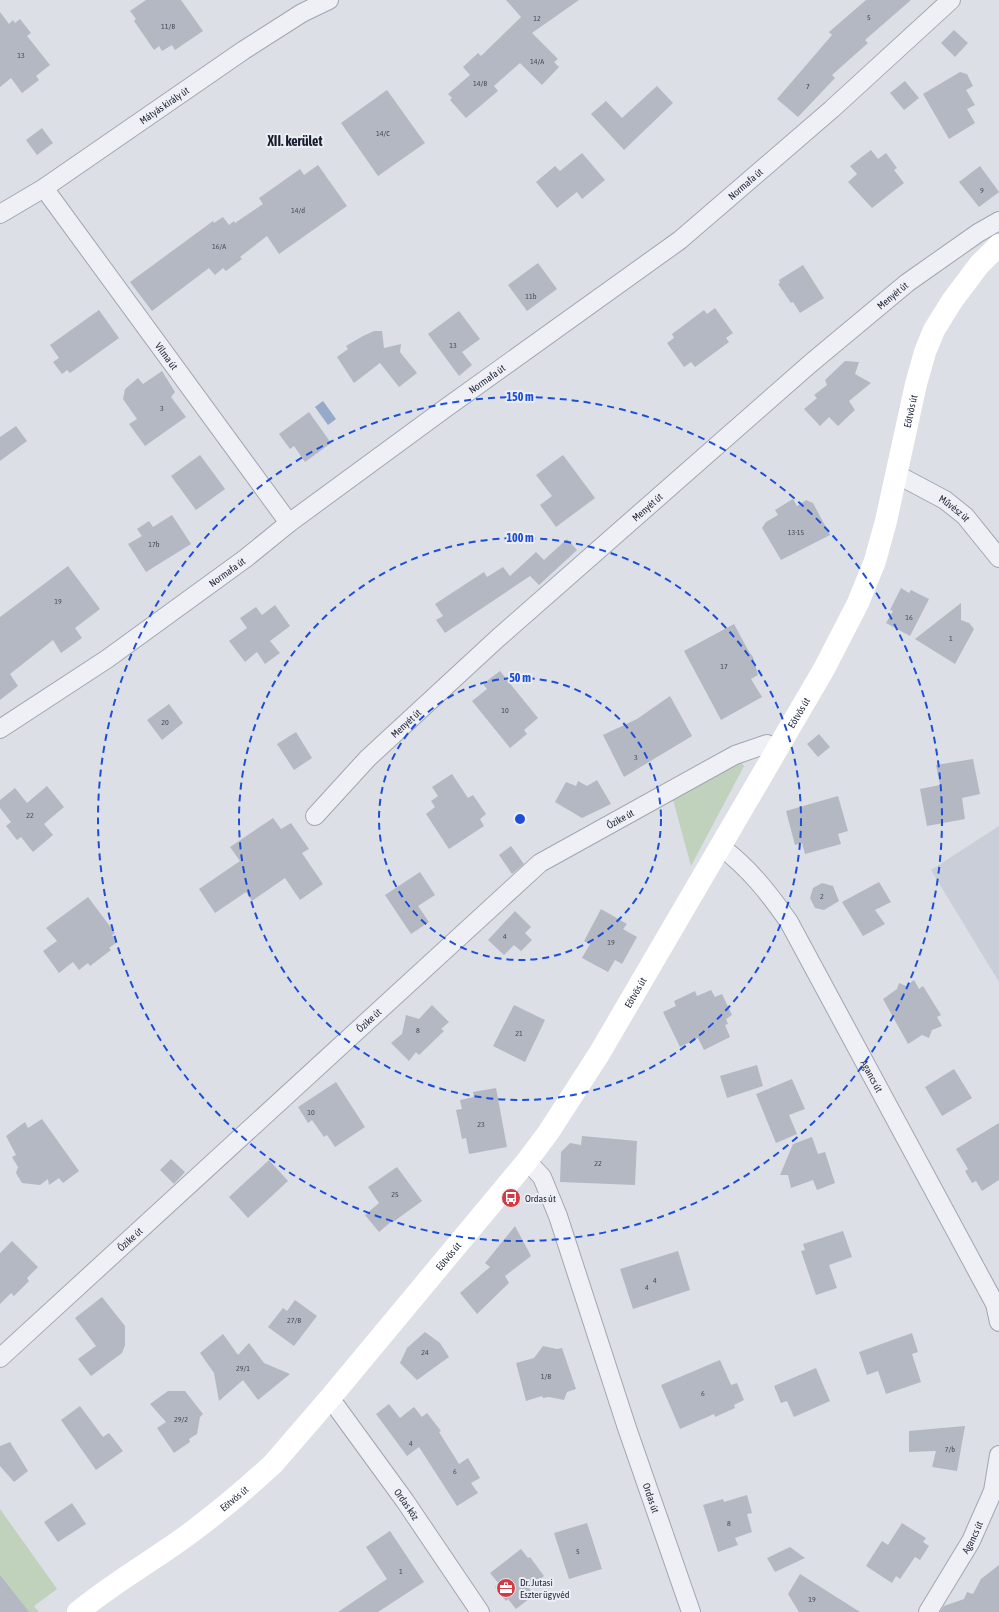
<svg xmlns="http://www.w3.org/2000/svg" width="999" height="1612" font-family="'Asap Condensed',sans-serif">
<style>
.built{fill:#caced8}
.green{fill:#c0d1bc}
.water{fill:#95a9c8}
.building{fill:#b3b8c3}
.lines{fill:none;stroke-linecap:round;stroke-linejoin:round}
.street-casing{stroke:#a1a6b0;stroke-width:20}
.street{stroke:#eef0f5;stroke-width:18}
.secondary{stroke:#fff;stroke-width:22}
.ring{fill:none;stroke:#1d4ed8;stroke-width:2;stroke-dasharray:7 5}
.labels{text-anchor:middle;stroke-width:4;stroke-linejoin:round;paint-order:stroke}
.number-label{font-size:8px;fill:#484f5e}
.street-label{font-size:10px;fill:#252c3d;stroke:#ebeef4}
.poi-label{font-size:10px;fill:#252c3d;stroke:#ebeef4;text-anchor:start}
.district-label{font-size:14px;font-weight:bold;fill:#181d2d;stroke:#ebeef4}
.centre{fill:#1d4ed8;stroke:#ebeef4;stroke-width:2}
.ring-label{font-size:12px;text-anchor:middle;font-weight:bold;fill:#1d4ed8;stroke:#ebeef4;stroke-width:4;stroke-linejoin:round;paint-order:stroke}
</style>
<rect width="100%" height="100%" fill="#dcdfe6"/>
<path class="built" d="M999 826V982L931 870Z"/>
<g class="green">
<path d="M740 761 744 766 691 866 672 796Z"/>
<path d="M0 1509 57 1589 34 1606 39 1612H0Z"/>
</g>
<path class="water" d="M323 401 336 419 328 425 315 407Z"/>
<g class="building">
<path d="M146 0H181L203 31 175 50 172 45 162 51 159 46 154 50 134 21 136 19 130 11Z"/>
<path d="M506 0H579L532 33 558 59 554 62 559 67 542 85 520 63 494 86 498 91 466 118 450 100 452 98 448 94 470 75 463 67 478 53 481 56 521 17Z"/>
<path d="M866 0H911L865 40 868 43 832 75 835 78 798 117 777 99 832 35 829 32Z"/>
<path d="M0 12 9 24 13 20 15 23 20 19 31 33 27 36 50 65 36 76 39 80 22 93 11 78 0 87Z"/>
<path d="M954 30 968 43 955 57 941 43Z"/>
<path d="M960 72 967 74 973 86 966 90 975 105 967 109 975 123 949 139 923 94Z"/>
<path d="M905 81 919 98 904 110 890 93Z"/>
<path d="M657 86 673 103 624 150 591 114 606 101 622 118Z"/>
<path d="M387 90 425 143 378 176 341 123Z"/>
<path d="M42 128 53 143 37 155 26 140Z"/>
<path d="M871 150 878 159 886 153 897 168 894 170 904 183 872 208 848 182 857 174 850 166Z"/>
<path d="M582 153 605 180 582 199 577 192 557 208 536 182 555 166 560 171Z"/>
<path d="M318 165 347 206 279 254 267 236 240 257 242 259 226 271 223 268 215 275 209 268 152 311 130 282 213 221 214 223 223 217 229 225 234 221 235 223 263 204 259 198 300 169 304 175Z"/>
<path d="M980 166 999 192 979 207 959 182Z"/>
<path d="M538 263 557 289 527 311 508 285Z"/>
<path d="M803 265 824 298 800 313 793 302 791 303 778 284 780 283 779 280Z"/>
<path d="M715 308 733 333 726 338 729 342 695 367 691 362 684 367 667 343 674 338 672 334 704 310 707 314Z"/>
<path d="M99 310 119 338 70 373 67 370 62 374 53 362 59 358 50 345Z"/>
<path d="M459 311 480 339 462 352 472 365 459 376 428 334Z"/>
<path d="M374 331H382L384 348 401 344 400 352 417 373 399 387 380 363 354 383 337 357 348 349 346 346 363 336Z"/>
<path d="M845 361 859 362 855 374 871 383 849 401 855 410 838 426 829 417 820 426 804 409 817 398 814 395 827 385 825 380Z"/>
<path d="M162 371 175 392 171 397 186 417 145 446 129 424 137 419 123 399 125 389 138 378 143 384Z"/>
<path d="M309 412 331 443 305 462 294 446 290 449 279 434Z"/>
<path d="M16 426 27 441 0 461V437Z"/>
<path d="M200 455 225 489 196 510 171 476Z"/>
<path d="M563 455 595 498 556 527 540 505 552 496 536 475Z"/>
<path d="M793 499 797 506 806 500 813 503 830 535 781 560 762 528 766 522 778 515 775 510Z"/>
<path d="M172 515 191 544 146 572 128 544 142 536 137 529 149 521 153 527Z"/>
<path d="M567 539 577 550 539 585 530 576 445 633 436 620 443 616 435 604 484 572 487 577 503 567 510 576 536 552 544 560Z"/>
<path d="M68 566 100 609 75 628 82 638 61 653 53 640 10 674 18 686 0 700V617Z"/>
<path d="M901 588 909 593 911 590 929 599 910 636 886 623 893 611 890 610Z"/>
<path d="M961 603V620L969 623 974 629 955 664 915 639Z"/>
<path d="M275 605 290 626 270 641 280 653 265 664 257 652 245 662 229 641 247 628 240 618 256 607 262 615Z"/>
<path d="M734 624 749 652 753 657 758 675 751 679 762 697 721 720 684 651Z"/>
<path d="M500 671 538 718 524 730 527 734 510 748 472 701 487 689 483 684Z"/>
<path d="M670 696 692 736 624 777 603 735 637 719Z"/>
<path d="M169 704 183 723 162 740 147 720Z"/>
<path d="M296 732 312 758 294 770 277 744Z"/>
<path d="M819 734 830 747 818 757 807 744Z"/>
<path d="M973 759 980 794 962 798 965 819 927 826 920 789 940 785 936 765Z"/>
<path d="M452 774 468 798 473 795 486 814 480 819 484 826 449 849 426 814 435 807 431 801 438 796 432 787Z"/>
<path d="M597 780 611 804 582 818 555 802 566 782 576 786 578 781 587 786Z"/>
<path d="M47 786 64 807 44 824 53 835 33 852 21 837 17 840 6 826 11 822 0 808V800L15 788 27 803Z"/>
<path d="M838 796 848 831 838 834 841 844 805 854 802 843 795 845 786 811Z"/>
<path d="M273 818 281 829 291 823 309 849 302 853 323 884 300 900 285 878 252 901 246 892 215 913 199 889 240 861 230 847Z"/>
<path d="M511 846 524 864 512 874 499 855Z"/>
<path d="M420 872 435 895 418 906 429 922 411 934 385 895Z"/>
<path d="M879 882 891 902 875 910 885 924 863 936 842 902Z"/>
<path d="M822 883 833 886 839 901 824 910 815 908 810 898 813 888Z"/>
<path d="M88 897 115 933 112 935 117 942 109 948 111 950 90 966 88 963 79 970 73 962 59 973 43 951 57 941 46 928Z"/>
<path d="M601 909 627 924 623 929 637 937 622 964 615 960 608 972 582 958 590 944 584 941Z"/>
<path d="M515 911 531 927 525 933 532 940 521 951 514 945 504 955 488 940Z"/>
<path d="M914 980 919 989 923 986 941 1015 937 1017 942 1026 932 1030 929 1038 922 1035 908 1044 883 999 897 989 899 983 906 986Z"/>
<path d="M711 990 715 997 722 994 732 1015 726 1019 728 1024 725 1025 730 1037 704 1050 698 1038 680 1047 663 1012 676 1006 674 1001 695 991 697 996Z"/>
<path d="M432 1005 449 1022 441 1029 444 1031 419 1055 416 1052 409 1061 391 1043 402 1034 406 1015 419 1019Z"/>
<path d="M514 1005 545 1020 525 1062 493 1046Z"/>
<path d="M757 1065 763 1086 727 1098 720 1076Z"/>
<path d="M954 1069 972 1098 942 1116 925 1087Z"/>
<path d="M792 1079 805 1109 789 1115 797 1134 776 1143 756 1094Z"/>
<path d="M336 1082 365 1127 335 1147 327 1135 324 1137 312 1120 308 1123 298 1107Z"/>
<path d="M496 1088 507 1147 469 1154 466 1138 462 1139 456 1110 462 1109 460 1100 474 1097 473 1092Z"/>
<path d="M42 1119 79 1171 63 1183 59 1178 49 1185 48 1179 40 1185 22 1183 16 1173 18 1167 12 1157 16 1155 6 1136 25 1122 28 1128Z"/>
<path d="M999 1123V1180L982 1191 976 1181 972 1183 965 1171 968 1169 956 1149Z"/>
<path d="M582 1136 637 1141 635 1185 560 1182 561 1152 570 1143 581 1145Z"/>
<path d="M812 1137 818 1154 825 1152 835 1183 817 1190 813 1180 791 1188 788 1175H780L793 1144Z"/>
<path d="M171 1159 185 1172 174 1184 160 1170Z"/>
<path d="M269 1160 288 1181 248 1218 229 1197Z"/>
<path d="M397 1167 422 1201 393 1222 392 1221 379 1232 365 1215 379 1203 368 1187Z"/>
<path d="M515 1226 531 1256 505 1276 509 1283 477 1314 460 1293 490 1267 485 1263Z"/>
<path d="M843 1231 852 1257 829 1265 837 1288 816 1295 801 1251 805 1250 803 1244Z"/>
<path d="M12 1241 38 1267 27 1278 29 1281 14 1296 11 1293 0 1304V1253Z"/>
<path d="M678 1251 690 1290 633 1309 620 1269Z"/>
<path d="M102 1297 125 1326V1345L122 1353 91 1376 78 1359 96 1346 75 1318Z"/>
<path d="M295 1300 317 1316 294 1346 268 1327 283 1308 287 1311Z"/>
<path d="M425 1332 440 1343 449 1357 417 1380 400 1363 407 1348Z"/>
<path d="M912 1333 918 1352 912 1354 921 1382 886 1394 878 1371 867 1375 859 1352Z"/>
<path d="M223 1334 238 1355 249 1343 264 1363 290 1374 258 1400 243 1380 219 1401 214 1373 200 1353Z"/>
<path d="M543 1346 557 1349 562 1348 576 1389 567 1392 564 1400 549 1397 543 1398 542 1396 526 1401 516 1363 534 1358Z"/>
<path d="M720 1360 731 1385 737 1383 744 1400 734 1405 735 1408 715 1417 714 1414 680 1429 661 1385Z"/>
<path d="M816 1368 830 1401 794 1417 787 1401 781 1403 774 1386Z"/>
<path d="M168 1391H185L203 1414 200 1417 197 1434 189 1439 190 1442 174 1453 157 1428 166 1422 150 1404Z"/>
<path d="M389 1404 400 1418 414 1407 422 1417 427 1413 441 1431 439 1432 459 1464 468 1458 480 1478 471 1483 478 1493 457 1506 419 1447 407 1456 376 1414Z"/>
<path d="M80 1406 103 1437 109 1433 123 1451 96 1470 61 1420Z"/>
<path d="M965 1426 957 1471 932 1467 936 1451 909 1452V1431Z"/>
<path d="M10 1442 28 1471 14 1482 0 1466V1446Z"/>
<path d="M747 1495 752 1513 747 1514 752 1532 735 1538 738 1545 718 1552 703 1505 723 1499 724 1502Z"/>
<path d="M72 1503 86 1524 58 1542 44 1522Z"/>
<path d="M587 1523 602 1569 569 1579 554 1533Z"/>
<path d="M902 1523 926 1538 923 1542 929 1546 920 1560 915 1557 900 1579 896 1576 892 1583 866 1566 882 1541 888 1545Z"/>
<path d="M390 1531 424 1582 378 1612H338L387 1579 366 1547Z"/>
<path d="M790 1547 805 1558 775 1572 767 1558Z"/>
<path d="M521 1549 528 1558 530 1557 544 1576 529 1588 534 1595 516 1609 508 1599 506 1601 495 1587 499 1584 490 1573Z"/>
<path d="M999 1565V1612H940L944 1606 964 1599 967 1592 973 1594 981 1579Z"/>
<path d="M800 1574 860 1612H799L788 1594Z"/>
<path d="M0 1575 29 1612H0Z"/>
</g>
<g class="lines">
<defs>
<g id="street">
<path id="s1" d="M44 188 289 523"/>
<path id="s2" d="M0 214 44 188 244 50 302 13 329 0"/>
<path id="s3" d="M896 474 945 500 965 516 999 558"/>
<path id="s4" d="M0 729 107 659 246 558 289 523 443 410 680 240 832 109 951 0"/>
<path id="s5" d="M315 816 368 758 498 638 811 363 907 283 978 233 999 221"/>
<path id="s6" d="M720 846C749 868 768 892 789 922L995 1304 999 1322"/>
<path id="s7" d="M527 1161 542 1177 558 1216 627 1428 691 1612"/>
<path id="s8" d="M0 1358 540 863 735 755 767 744 777 749"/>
<path id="s9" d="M330 1398 405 1501 480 1612"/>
<path id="s10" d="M928 1612 971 1541 993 1491 999 1455"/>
</g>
</defs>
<use href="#street" class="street-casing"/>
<use href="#street" class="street"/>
<path class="secondary" id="s11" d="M78 1612C114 1582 156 1559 193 1531 221 1510 248 1487 273 1464L330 1398 527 1161 548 1133 599 1054 824 669 858 603 875 561 886 521 916 384 925 352 934 330 952 301 979 265 999 245"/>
</g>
<g class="ring">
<circle cx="520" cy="819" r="141"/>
<circle cx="520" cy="819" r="281"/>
<circle cx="520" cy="819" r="422"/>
</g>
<defs>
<symbol id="bus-disc" viewBox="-11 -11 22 22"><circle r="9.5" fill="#d13b45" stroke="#ebeef4"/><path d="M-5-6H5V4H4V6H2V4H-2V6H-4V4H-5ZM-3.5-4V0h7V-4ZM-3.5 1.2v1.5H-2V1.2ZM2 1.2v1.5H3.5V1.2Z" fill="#fff"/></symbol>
<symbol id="office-disc" viewBox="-11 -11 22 22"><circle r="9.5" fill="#d13b45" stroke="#ebeef4"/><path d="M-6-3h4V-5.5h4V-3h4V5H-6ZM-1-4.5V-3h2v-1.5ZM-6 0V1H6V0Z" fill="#fff"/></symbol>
</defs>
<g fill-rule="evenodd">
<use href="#bus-disc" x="500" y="1187" width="22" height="22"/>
<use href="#office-disc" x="495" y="1577" width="22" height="22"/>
</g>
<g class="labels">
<g class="number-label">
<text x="869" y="20">5</text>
<text x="537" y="21">12</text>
<text x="168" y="29">11/B</text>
<text x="21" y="58">13</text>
<text x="537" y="64">14/A</text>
<text x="480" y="86">14/B</text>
<text x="808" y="89">7</text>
<text x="383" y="136">14/C</text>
<text x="982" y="193">9</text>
<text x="298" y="213">14/d</text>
<text x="219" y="249">16/A</text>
<text x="531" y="299">11b</text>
<text x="453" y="348">13</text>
<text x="162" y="411">3</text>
<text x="796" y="535">13-15</text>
<text x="154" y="547">17b</text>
<text x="58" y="604">19</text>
<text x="909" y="620">16</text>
<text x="951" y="641">1</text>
<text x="724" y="669">17</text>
<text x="505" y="713">10</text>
<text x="165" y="725">20</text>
<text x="636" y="760">3</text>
<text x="30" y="818">22</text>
<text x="822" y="899">2</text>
<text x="505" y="939">4</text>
<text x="611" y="945">19</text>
<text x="418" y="1033">8</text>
<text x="519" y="1036">21</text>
<text x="311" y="1115">10</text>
<text x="481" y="1127">23</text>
<text x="598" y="1166">22</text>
<text x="395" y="1197">25</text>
<text x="655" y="1283">4</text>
<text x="647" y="1290">4</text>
<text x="294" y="1323">27/B</text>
<text x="425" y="1355">24</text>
<text x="243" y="1371">29/1</text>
<text x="546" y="1379">1/B</text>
<text x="703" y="1396">6</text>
<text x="181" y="1422">29/2</text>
<text x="411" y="1446">4</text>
<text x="950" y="1452">7/b</text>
<text x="455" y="1474">6</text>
<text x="729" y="1526">8</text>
<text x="578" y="1554">5</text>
<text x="401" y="1574">1</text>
<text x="812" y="1602">19</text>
</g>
<g class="street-label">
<text dy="4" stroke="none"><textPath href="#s2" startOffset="197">Mátyás király út</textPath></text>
<text dy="4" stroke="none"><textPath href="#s4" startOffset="924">Normafa út</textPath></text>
<text dy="4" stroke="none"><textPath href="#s5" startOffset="778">Menyét út</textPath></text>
<text dy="4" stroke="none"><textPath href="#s1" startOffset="208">Vilma út</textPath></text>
<text dy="4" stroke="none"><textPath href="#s4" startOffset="600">Normafa út</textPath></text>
<text dy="4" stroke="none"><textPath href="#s11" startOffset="1489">Eötvös út</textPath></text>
<text dy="4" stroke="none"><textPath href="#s5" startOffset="454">Menyét út</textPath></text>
<text dy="4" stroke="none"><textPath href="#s3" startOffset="68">Művész út</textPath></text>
<text dy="4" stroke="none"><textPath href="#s4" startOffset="276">Normafa út</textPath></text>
<text dy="4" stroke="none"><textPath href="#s11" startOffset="1165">Eötvös út</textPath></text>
<text dy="4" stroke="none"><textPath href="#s5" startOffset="130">Menyét út</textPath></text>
<text dy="4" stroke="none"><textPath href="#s8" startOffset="824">Őzike út</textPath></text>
<text dy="4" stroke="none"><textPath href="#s11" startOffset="841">Eötvös út</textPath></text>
<text dy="4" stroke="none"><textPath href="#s8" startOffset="500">Őzike út</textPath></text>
<text dy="4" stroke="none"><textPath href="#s6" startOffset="278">Agancs út</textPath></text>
<text dy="4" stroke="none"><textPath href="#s8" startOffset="176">Őzike út</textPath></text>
<text dy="4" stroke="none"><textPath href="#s11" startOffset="517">Eötvös út</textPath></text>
<text dy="4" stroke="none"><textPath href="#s7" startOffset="361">Ordas út</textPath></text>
<text dy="4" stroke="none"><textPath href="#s11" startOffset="193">Eötvös út</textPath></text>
<text dy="4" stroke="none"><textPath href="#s9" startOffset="131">Ordas köz</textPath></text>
<text dy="4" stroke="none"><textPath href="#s10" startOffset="87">Agancs út</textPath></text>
</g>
<g class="poi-label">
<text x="525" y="1202">Ordas út</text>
<text x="520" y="1586">Dr. Jutasi<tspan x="520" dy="12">Eszter ügyvéd</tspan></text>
</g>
<g class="district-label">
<text x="295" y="146">XII. kerület</text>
</g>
</g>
<circle cx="520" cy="819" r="6" class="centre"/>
<g class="ring-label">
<text x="520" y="401">150 m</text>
<text x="520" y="542">100 m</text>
<text x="520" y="682">50 m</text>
</g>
</svg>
